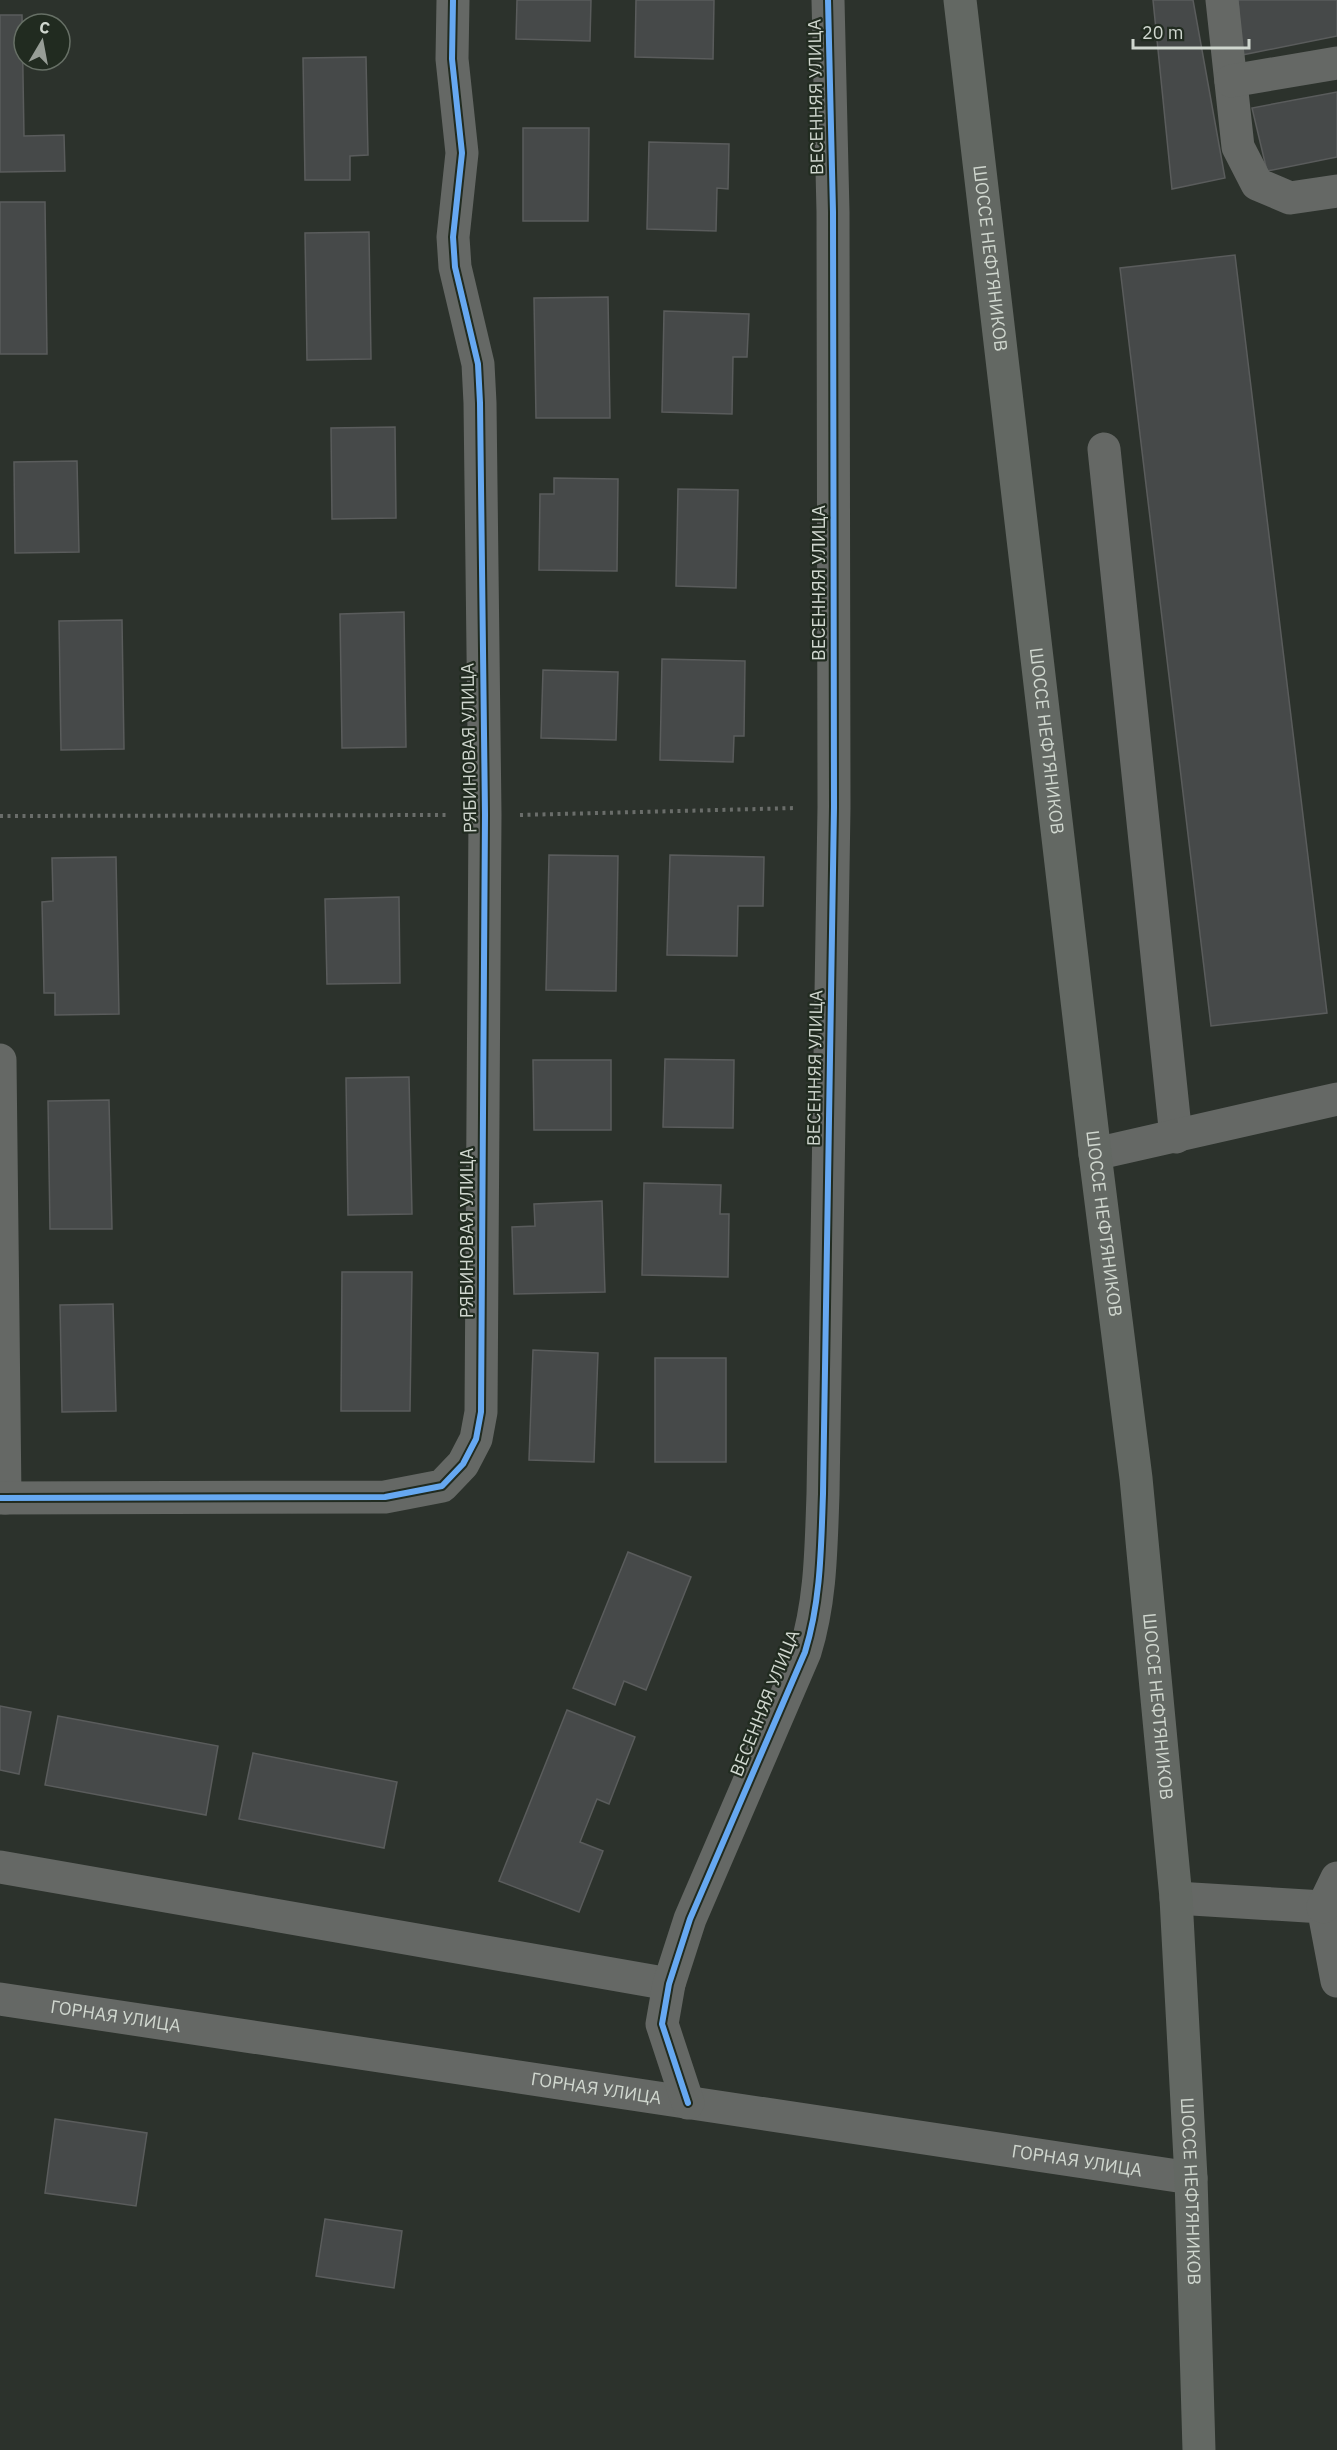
<svg xmlns="http://www.w3.org/2000/svg" width="1337" height="2450" font-family="'IBM Plex Sans',sans-serif">
<style>
.building{fill:#464949;stroke:#5a5c5c;stroke-width:1.5}
.lines{fill:none;stroke-linecap:round;stroke-linejoin:round}
.path{stroke:#6a6d6a;stroke-width:4;stroke-dasharray:3 4.5;stroke-linecap:butt}
.minor{stroke:#656865;stroke-width:33}
.major{stroke:#636863;stroke-width:33}
.cycleway-casing{stroke:#212b20;stroke-width:10}
.cycleway{stroke:#66a8f1;stroke-width:6}
.labels{text-anchor:middle;stroke-width:4.5;stroke-linejoin:round;paint-order:stroke}
.street-label{font-size:18px;fill:#d0d7cf;stroke:#212b20}
</style>
<rect width="100%" height="100%" fill="#2c322c"/>
<g class="building">
<path d="M517 0H591L590 41 516 39Z"/>
<path d="M636 0H714L713 59 635 57Z"/>
<path d="M1153 0H1193L1225 178 1172 189Z"/>
<path d="M1238 0H1337V36L1242 55Z"/>
<path d="M0 15H22L24 136 64 135 65 171 0 172Z"/>
<path d="M366 57 368 155 350 156V180H305L303 58Z"/>
<path d="M1337 92V157L1267 171 1252 108Z"/>
<path d="M523 128H589L588 221H523Z"/>
<path d="M649 142 729 144 728 189 717 188 716 231 647 229Z"/>
<path d="M0 202H45L47 354H0Z"/>
<path d="M369 232 371 359 307 360 305 233Z"/>
<path d="M1235 255 1327 1013 1211 1026 1120 268Z"/>
<path d="M608 297 610 418H536L534 298Z"/>
<path d="M664 311 749 314 747 357H733L732 414 662 412Z"/>
<path d="M395 427 396 518 332 519 331 428Z"/>
<path d="M77 461 79 552 15 553 14 462Z"/>
<path d="M554 478 618 479 617 571 539 570 540 494H554Z"/>
<path d="M678 489 738 490 736 588 676 586Z"/>
<path d="M404 612 406 747 342 748 340 614Z"/>
<path d="M122 620 124 749 61 750 59 621Z"/>
<path d="M662 659 745 661 744 736H734L733 762 660 760Z"/>
<path d="M543 670 618 672 616 740 541 738Z"/>
<path d="M549 855 618 856 616 991 546 990Z"/>
<path d="M670 855 764 857 763 906H738L737 956 667 955Z"/>
<path d="M116 857 119 1014 55 1015V993H44L42 902 53 901 52 858Z"/>
<path d="M399 897 400 983 327 984 325 899Z"/>
<path d="M665 1059 734 1060 733 1128 663 1127Z"/>
<path d="M533 1060H611V1130H534Z"/>
<path d="M409 1077 412 1214 348 1215 346 1078Z"/>
<path d="M109 1100 112 1229H50L48 1101Z"/>
<path d="M644 1183 721 1185 720 1214H729L728 1277 642 1275Z"/>
<path d="M602 1201 605 1292 514 1294 512 1227 535 1226 534 1204Z"/>
<path d="M342 1272H412L410 1411H341Z"/>
<path d="M113 1304 116 1411 62 1412 60 1305Z"/>
<path d="M533 1350 598 1353 594 1462 529 1460Z"/>
<rect x="655" y="1358" width="71" height="104"/>
<path d="M628 1552 691 1577 646 1690 624 1681 615 1705 573 1688Z"/>
<path d="M0 1706 31 1712 19 1774 0 1770Z"/>
<path d="M567 1710 635 1737 609 1804 597 1799 580 1842 603 1851 579 1912 499 1881Z"/>
<path d="M58 1716 218 1746 206 1815 45 1785Z"/>
<path d="M253 1753 397 1782 384 1848 239 1819Z"/>
<path d="M55 2119 147 2133 136 2206 45 2193Z"/>
<path d="M325 2219 402 2231 394 2288 316 2276Z"/>
</g>
<g class="lines">
<g class="path">
<path d="M520 815 797 808"/>
<path d="M0 816 449 815"/>
</g>
<g class="minor">
<path d="M1222 0 1238 147 1257 184 1290 198 1337 191"/>
<path d="M1231 81 1337 63"/>
<path d="M1104 449 1176 1137"/>
<path d="M0 1060 5 1498"/>
<path d="M1095 1154 1337 1099"/>
<path d="M0 1498 385 1497 442 1486 463 1464 476 1439 481 1412 485 815 480 403 478 364 455 267 453 237 462 153 452 59 453 0"/>
<path d="M0 1867 669 1984"/>
<path d="M1176 1898 1323 1907 1337 1981"/>
<path d="M1323 1907 1337 1878"/>
<path id="s1" d="M0 1999 1191 2178"/>
<path d="M688 2103 662 2024 669 1984 690 1919 805 1652C821 1600 821 1548 823 1494L834 807 833 212 828 0"/>
</g>
<path class="major" id="s2" d="M960 0 1095 1154 1136 1478 1176 1898 1191 2178 1199 2450"/>
<defs>
<g id="cycleway">
<path d="M0 1498 385 1497 442 1486 463 1464 476 1439 481 1412 485 815 480 403 478 364 455 267 453 237 462 153 452 59 453 0"/>
<path d="M688 2103 662 2024 669 1984 690 1919 805 1652C821 1600 821 1548 823 1494L834 807 833 212 828 0"/>
</g>
</defs>
<use href="#cycleway" class="cycleway-casing"/>
<use href="#cycleway" class="cycleway"/>
</g>
<g class="labels">
<g class="street-label">
<text transform="translate(816 97) rotate(-91)" y="6">ВЕСЕННЯЯ УЛИЦА</text>
<text dy="6" stroke="none"><textPath href="#s2" startOffset="260">ШОССЕ НЕФТЯНИКОВ</textPath></text>
<text transform="translate(819 583) rotate(-90)" y="6">ВЕСЕННЯЯ УЛИЦА</text>
<text dy="6" stroke="none"><textPath href="#s2" startOffset="746">ШОССЕ НЕФТЯНИКОВ</textPath></text>
<text transform="translate(469 748) rotate(-91)" y="6">РЯБИНОВАЯ УЛИЦА</text>
<text transform="translate(815 1068) rotate(-89)" y="6">ВЕСЕННЯЯ УЛИЦА</text>
<text dy="6" stroke="none"><textPath href="#s2" startOffset="1232">ШОССЕ НЕФТЯНИКОВ</textPath></text>
<text transform="translate(467 1233) rotate(-90)" y="6">РЯБИНОВАЯ УЛИЦА</text>
<text transform="translate(765 1703) rotate(-68)" y="6">ВЕСЕННЯЯ УЛИЦА</text>
<text dy="6" stroke="none"><textPath href="#s2" startOffset="1718">ШОССЕ НЕФТЯНИКОВ</textPath></text>
<text dy="6" stroke="none"><textPath href="#s1" startOffset="117">ГОРНАЯ УЛИЦА</textPath></text>
<text dy="6" stroke="none"><textPath href="#s1" startOffset="603">ГОРНАЯ УЛИЦА</textPath></text>
<text dy="6" stroke="none"><textPath href="#s1" startOffset="1089">ГОРНАЯ УЛИЦА</textPath></text>
<text dy="6" stroke="none"><textPath href="#s2" startOffset="2204">ШОССЕ НЕФТЯНИКОВ</textPath></text>
</g>
</g>
<g transform="translate(42 42) rotate(10)"><circle r="28" fill="#212b20" stroke="#677066" stroke-width="1.5"/>
<path d="M0-4.5L10 22L0 15L-10 22Z" fill="#979d96"/>
<text y="-9" font-size="16" font-weight="bold" text-anchor="middle" fill="#d0d7cf">С</text>
</g>
<path d="M1133 39v9h116v-9" fill="none" stroke="#d0d7cf" stroke-width="3"/>
<text x="1142" y="39" font-size="18" fill="#d0d7cf" stroke="#212b20" stroke-width="4.5" paint-order="stroke">20 m</text>
</svg>
